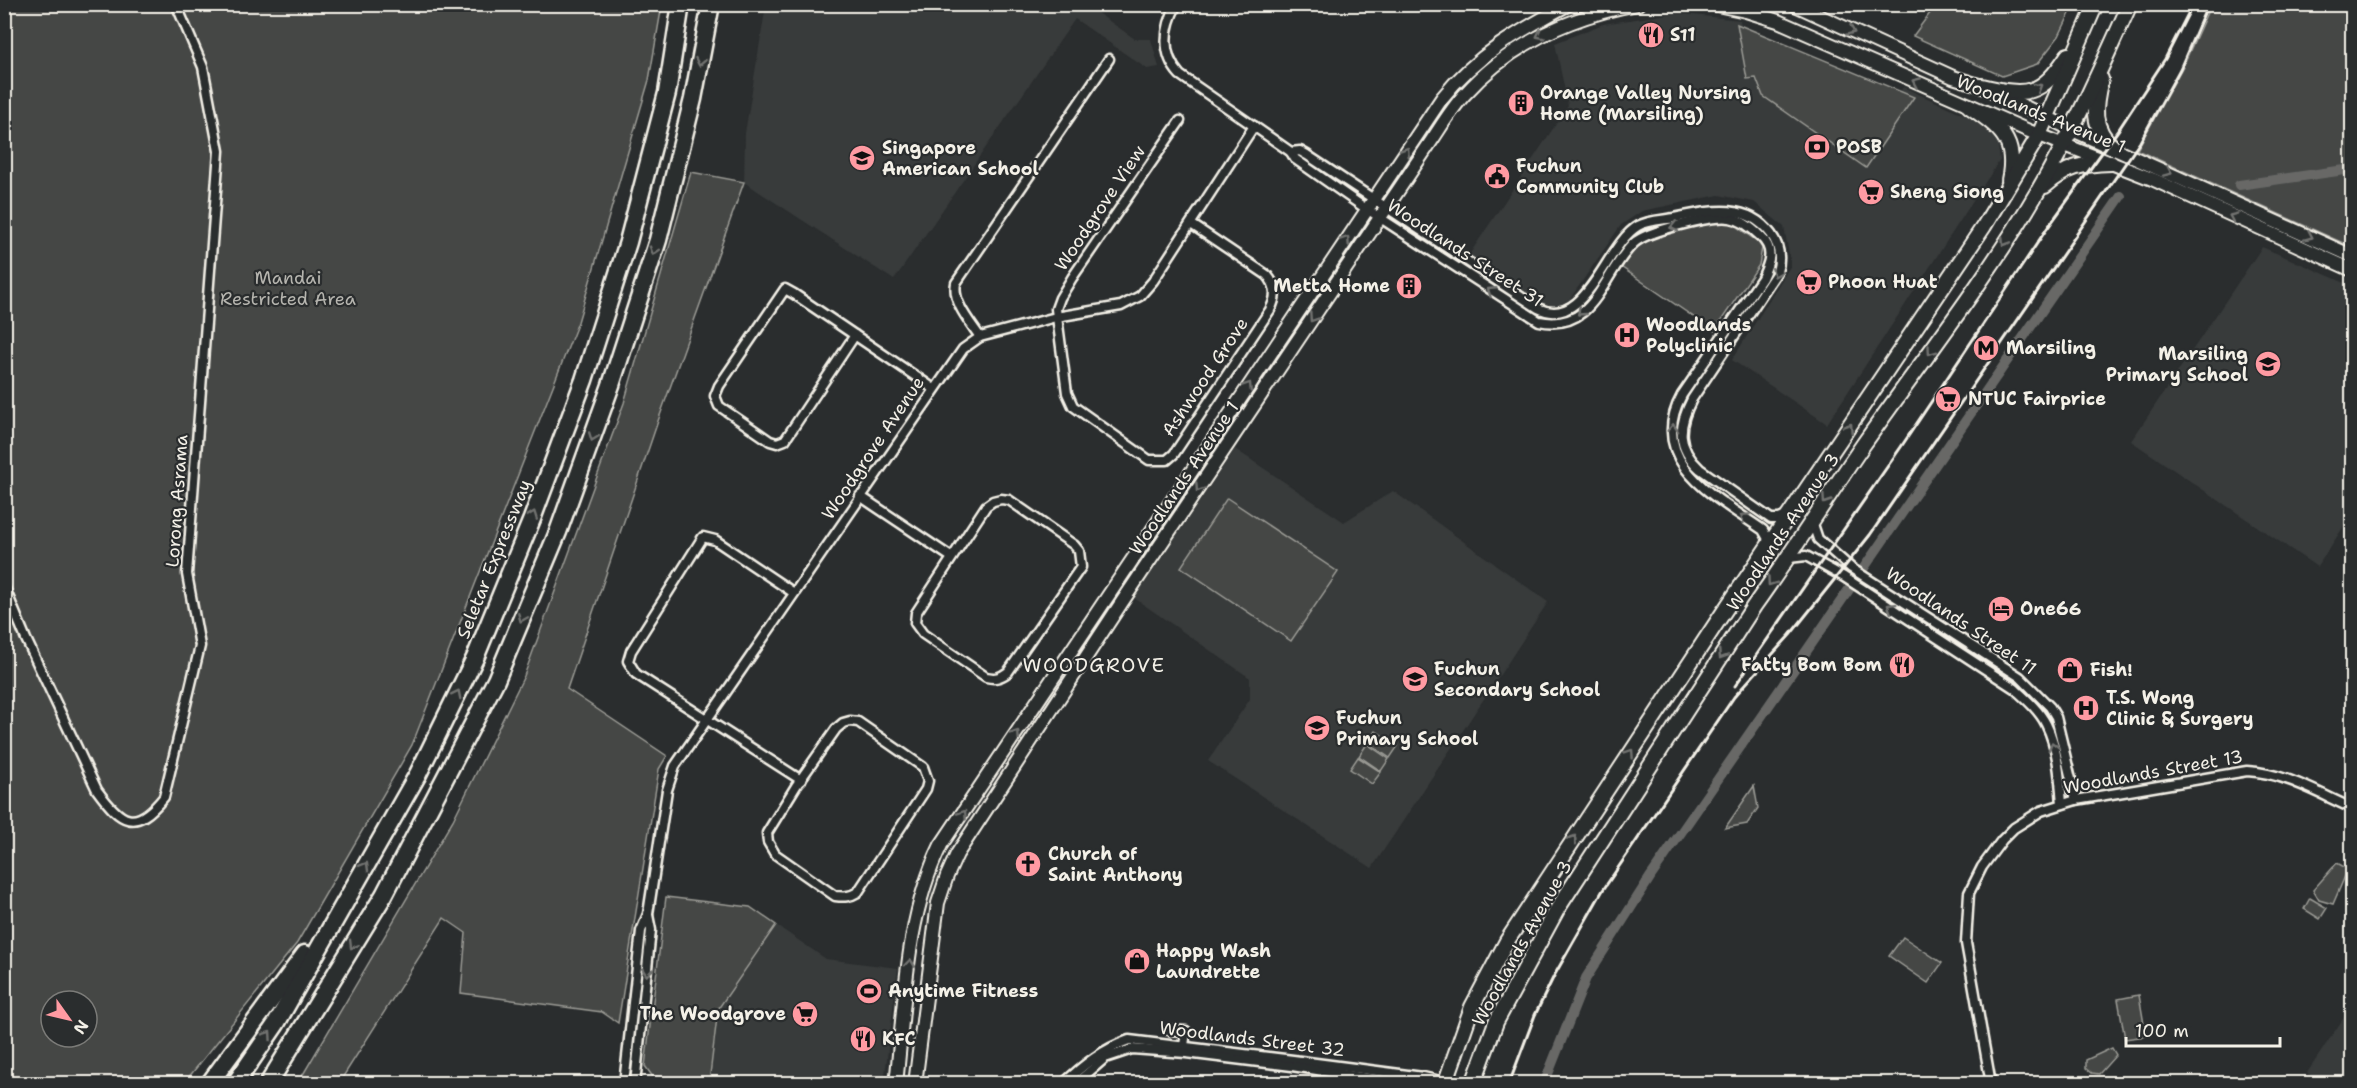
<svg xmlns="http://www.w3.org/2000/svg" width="2357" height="1088" font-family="'Shantell Sans',sans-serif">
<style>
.built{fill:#373a3a}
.green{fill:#444645;stroke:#9c9c96;stroke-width:1.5;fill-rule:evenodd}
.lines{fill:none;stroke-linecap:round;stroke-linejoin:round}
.canal{stroke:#676866;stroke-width:10}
.street-casing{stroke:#f4f1e8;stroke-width:13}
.secondary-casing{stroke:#f4f1e8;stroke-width:16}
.primary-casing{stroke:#f4f1e8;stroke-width:18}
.highway-casing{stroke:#f4f1e8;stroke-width:21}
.street{stroke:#2a2d2e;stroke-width:8}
.secondary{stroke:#2a2d2e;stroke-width:12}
.primary{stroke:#2a2d2e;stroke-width:14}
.highway{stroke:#2a2d2e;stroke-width:16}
.rail{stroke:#f4f1e8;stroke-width:3}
.oneway{stroke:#71726f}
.labels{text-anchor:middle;stroke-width:4.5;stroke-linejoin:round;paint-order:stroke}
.poi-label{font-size:18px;font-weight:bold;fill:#f4f1e8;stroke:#2a2d2e;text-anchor:start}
.street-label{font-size:18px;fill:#f4f1e8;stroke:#2a2d2e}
.park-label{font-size:18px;fill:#b6b5af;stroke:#2a2d2e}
.neighbourhood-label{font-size:20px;letter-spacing:1.5px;fill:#f4f1e8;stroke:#2a2d2e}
</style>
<rect width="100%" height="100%" fill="#2a2d2e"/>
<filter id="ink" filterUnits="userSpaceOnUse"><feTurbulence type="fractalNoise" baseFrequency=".0167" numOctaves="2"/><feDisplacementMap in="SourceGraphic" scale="12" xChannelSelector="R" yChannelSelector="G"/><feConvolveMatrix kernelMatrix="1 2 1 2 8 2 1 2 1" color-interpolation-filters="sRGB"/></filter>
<g filter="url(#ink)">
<g class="built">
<path d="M766 5H1086L1135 39H1151L1159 67 1147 69 1075 19 894 280 744 182 745 133Z"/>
<path d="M1675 13 1740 20 1752 78 1860 151 1903 87 1983 123 1997 139 2000 160 1827 424 1732 360 1791 265 1784 227 1754 202 1719 195 1642 211 1621 225 1570 299 1557 306 1543 304 1469 255 1568 106 1555 43 1603 24Z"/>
<path d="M2262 247 2352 286V514L2317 567 2131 441Z"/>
<path d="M1235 449 1344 522 1393 491 1548 602 1372 868 1208 761 1250 699V678L1134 598Z"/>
<path d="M776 925 826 959 898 968 884 1083H709L718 1009Z"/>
<path d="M2352 1005V1083H2322L2307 1073Z"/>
</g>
<g class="green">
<path d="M2211 4 2352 5V247L2137 150 2183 66Z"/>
<path d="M5 5H662L649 80 578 322 412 745 297 943 184 1083 5 1084ZM51 1001H87V1037H51Z"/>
<path d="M1936 5V4L2074 5 2059 36 2037 64 2002 76 1913 36Z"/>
<path d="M1737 24 1914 97 1866 168 1763 96 1756 78 1747 79Z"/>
<path d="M691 172 744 182 658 421 567 689 667 756 659 769 618 1023 602 1012 461 993 466 933 444 918 339 1083H298L453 820 524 676 624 403Z"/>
<path d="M1727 220 1758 242 1762 248 1759 265 1714 331 1621 267 1636 245 1653 234Z"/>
<path d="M1227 498 1338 572 1291 641 1181 567Z"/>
<path d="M1376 731 1398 746 1390 758 1368 743Z"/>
<path d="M1367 744 1389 759 1381 771 1359 756Z"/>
<path d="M1358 757 1381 772 1372 784 1350 769Z"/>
<path d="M1754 786 1758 808 1747 824 1725 828Z"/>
<path d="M2337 863 2348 869 2333 904 2319 900 2313 890Z"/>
<path d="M666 897 750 907 776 925 718 1009 709 1083 653 1077 645 1066Z"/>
<path d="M2310 898 2327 908 2320 919 2304 909Z"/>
<path d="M1903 937 1942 963 1928 983 1889 956Z"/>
<path d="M2139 995 2146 1036 2125 1039 2118 999Z"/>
<path d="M2112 1048 2116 1055 2099 1074 2092 1073 2086 1068V1060Z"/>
</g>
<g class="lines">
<g class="canal">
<path d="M2239 185 2352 169"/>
<path d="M1544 1084 1586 978 1651 876 2121 196"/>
</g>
<defs>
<g id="street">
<path d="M1177 4C1164 28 1161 54 1180 75L1291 152 1295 159 1362 206 1539 321C1596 333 1602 273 1634 243 1647 231 1713 215 1730 218 1742 220 1753 229 1761 237 1775 250 1769 263 1762 278L1682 395C1645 462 1717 498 1763 530L1767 537 1768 545"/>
<path d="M1180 121 1072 278 1060 298 1056 309 1067 393 1073 406 1149 460H1167L1174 454 1270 310C1277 297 1277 286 1267 275L1191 224"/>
<path d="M1291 152 1300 151 1307 155 1538 308C1586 332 1605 245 1638 226 1648 220 1663 220 1674 218 1709 211 1746 201 1771 234 1780 246 1781 258 1777 272L1692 399C1678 426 1676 447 1700 469L1771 519H1779L1787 516"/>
<path d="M855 335 785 440 777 443 770 441 719 406 715 396 719 386 785 289 794 294 924 382 934 389"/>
<path d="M980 337C970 322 952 302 956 283L1109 59"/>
<path d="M860 496 951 557"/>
<path d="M1001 499 1009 500 1074 545 1079 551 1081 567 1008 672C1000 678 995 679 986 677L923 634 915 623 916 613 986 506 993 501Z"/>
<path d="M1812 521 1818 539 1851 568 2020 677 2050 707 2056 717 2076 800"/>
<path d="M1789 558 1806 556 1844 577 2014 688C2026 699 2039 710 2046 724 2058 748 2060 778 2062 804"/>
<path d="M4 586 26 639 97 790C121 823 135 833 164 797L200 646 187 574 219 151 203 67 176 4"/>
<path d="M794 593 715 540 703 537 631 651 628 661 636 674 801 780"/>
<path d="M850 721 858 722 923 767 928 781 926 789 858 892C850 897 844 897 835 896L775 854 768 842 767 833 796 786 836 729 843 723Z"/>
<path d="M1168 1030 1186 1031 1184 1046"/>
<path d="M624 1084 641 931 648 914 667 790 675 766 963 349 980 337 1056 317 1121 306 1140 296 1153 281 1254 126"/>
<path d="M635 1084 651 930 648 915"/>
<path d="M1063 1084C1083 1065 1103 1049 1129 1040L1293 1060 1423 1077 1449 1083"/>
<path d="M1075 1084 1105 1058 1132 1049 1186 1053 1292 1066 1405 1084"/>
<path d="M1991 1084 1966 943 1969 893 1982 867 2002 840 2014 828 2041 811 2076 800 2247 771C2285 773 2318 793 2352 808"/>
</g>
<g id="secondary">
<path d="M1712 4 1746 11 1778 21 2029 131 2152 179 2352 270"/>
<path d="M1793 4 1953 77 1982 86 2077 132 2352 256"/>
<path d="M896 1084C905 1004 905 918 941 845L1442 98C1476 55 1521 30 1569 4"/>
<path d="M915 1084 938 903 947 876 957 854 1122 602 1432 140C1442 125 1452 108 1465 94 1511 43 1571 16 1638 4"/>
</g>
<g id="primary">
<path d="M2101 79C2094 107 2091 128 2114 148"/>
<path d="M1982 86C2027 97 2041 96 2068 55"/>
<path d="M1969 106C1999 127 2018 140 2009 180"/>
<path d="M2045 186C2068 166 2081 164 2111 163"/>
<path d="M1445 1084 1472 1007 1507 941 1723 613 1984 226 2039 135 2096 4"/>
<path d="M1473 1084 1496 1022 1558 908 1754 606C1792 553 1826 499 1863 445 1922 361 1986 280 2038 191 2073 132 2101 68 2130 4"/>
</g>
<g id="highway">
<path d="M209 1084 305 954"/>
<path d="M235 1084 276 1024 418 774 475 658 532 519 584 380 628 242 667 93 681 4"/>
<path d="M268 1084 384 895 496 680 558 532 611 385 658 240 693 99 711 4"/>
</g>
</defs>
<use href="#street" class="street-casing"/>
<use href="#secondary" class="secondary-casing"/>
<use href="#primary" class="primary-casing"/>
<use href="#highway" class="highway-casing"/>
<use href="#street" class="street"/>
<use href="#secondary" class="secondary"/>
<use href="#primary" class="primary"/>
<use href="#highway" class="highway"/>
<g class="rail">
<path d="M1735 686 1901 447 2046 230 2119 129 2165 59 2193 4"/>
<path d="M1509 1084 1535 1015 1554 976 1603 890 1734 697 1790 635 1870 535 2140 142 2180 69 2208 4"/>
</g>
</g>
<defs><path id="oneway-chevron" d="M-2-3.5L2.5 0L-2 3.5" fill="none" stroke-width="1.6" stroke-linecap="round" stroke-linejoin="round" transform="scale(1.5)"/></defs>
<g class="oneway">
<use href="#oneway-chevron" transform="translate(1851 31) rotate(24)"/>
<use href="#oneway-chevron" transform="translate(1540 35) rotate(153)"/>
<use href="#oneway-chevron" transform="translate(700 62) rotate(101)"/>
<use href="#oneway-chevron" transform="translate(1916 82) rotate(-156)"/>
<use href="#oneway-chevron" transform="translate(2038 87) rotate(-32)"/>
<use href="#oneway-chevron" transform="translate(1406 151) rotate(-56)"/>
<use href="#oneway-chevron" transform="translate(2168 172) rotate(24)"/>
<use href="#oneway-chevron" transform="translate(2233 217) rotate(-156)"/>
<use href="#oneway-chevron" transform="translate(1674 227) rotate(167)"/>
<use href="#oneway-chevron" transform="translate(2309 236) rotate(24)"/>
<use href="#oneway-chevron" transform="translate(1346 240) rotate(-56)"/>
<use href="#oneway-chevron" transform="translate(2005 242) rotate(123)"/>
<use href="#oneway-chevron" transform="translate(654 251) rotate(108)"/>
<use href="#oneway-chevron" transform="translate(1776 273) rotate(112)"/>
<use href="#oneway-chevron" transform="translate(1491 291) rotate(-147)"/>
<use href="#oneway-chevron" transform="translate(1581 312) rotate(139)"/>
<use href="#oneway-chevron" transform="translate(1313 318) rotate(124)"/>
<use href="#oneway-chevron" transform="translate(1931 351) rotate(126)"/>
<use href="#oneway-chevron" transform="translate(1248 386) rotate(-57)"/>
<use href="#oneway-chevron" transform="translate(1849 427) rotate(-56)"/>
<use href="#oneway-chevron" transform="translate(1673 428) rotate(-88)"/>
<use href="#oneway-chevron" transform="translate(593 437) rotate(110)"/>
<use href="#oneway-chevron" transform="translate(1199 488) rotate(124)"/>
<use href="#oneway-chevron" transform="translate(1826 500) rotate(124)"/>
<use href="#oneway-chevron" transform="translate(533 515) rotate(-69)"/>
<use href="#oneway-chevron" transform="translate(1744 517) rotate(-145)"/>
<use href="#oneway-chevron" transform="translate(1771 582) rotate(126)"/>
<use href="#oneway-chevron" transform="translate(1891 607) rotate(-148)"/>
<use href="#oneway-chevron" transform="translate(522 618) rotate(113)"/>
<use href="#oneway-chevron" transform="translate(1722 655) rotate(123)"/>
<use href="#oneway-chevron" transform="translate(457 694) rotate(-63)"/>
<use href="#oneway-chevron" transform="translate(1016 734) rotate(-56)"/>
<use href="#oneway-chevron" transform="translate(2053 746) rotate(-105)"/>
<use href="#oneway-chevron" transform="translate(1630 753) rotate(-56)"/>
<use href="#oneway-chevron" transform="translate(963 814) rotate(-56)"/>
<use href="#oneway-chevron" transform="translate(1573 839) rotate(-57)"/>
<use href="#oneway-chevron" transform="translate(365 866) rotate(-60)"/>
<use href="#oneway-chevron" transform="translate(353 945) rotate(121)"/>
<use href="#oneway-chevron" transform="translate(910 963) rotate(-83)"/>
<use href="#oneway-chevron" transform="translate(647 972) rotate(96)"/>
<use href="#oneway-chevron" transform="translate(268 1035) rotate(-55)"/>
</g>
</g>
<defs>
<symbol id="restaurant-disc" viewBox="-11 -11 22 22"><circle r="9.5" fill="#ff9aa2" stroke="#2a2d2e"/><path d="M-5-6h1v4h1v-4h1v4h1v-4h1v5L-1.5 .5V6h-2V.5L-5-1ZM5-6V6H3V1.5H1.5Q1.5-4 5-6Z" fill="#111"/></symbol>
<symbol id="building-disc" viewBox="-11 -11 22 22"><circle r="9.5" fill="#ff9aa2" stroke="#2a2d2e"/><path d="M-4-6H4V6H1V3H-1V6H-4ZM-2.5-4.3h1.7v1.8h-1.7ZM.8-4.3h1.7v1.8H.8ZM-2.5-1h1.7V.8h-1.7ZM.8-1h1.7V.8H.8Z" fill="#111"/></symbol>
<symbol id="bank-disc" viewBox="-11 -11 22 22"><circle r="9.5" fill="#ff9aa2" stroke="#2a2d2e"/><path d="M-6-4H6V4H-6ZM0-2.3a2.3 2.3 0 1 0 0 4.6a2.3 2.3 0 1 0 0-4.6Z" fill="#111"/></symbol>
<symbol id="school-disc" viewBox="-11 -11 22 22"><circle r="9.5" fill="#ff9aa2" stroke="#2a2d2e"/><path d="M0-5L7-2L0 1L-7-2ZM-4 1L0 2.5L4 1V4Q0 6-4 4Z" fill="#111"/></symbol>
<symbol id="civic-disc" viewBox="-11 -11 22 22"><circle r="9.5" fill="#ff9aa2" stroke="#2a2d2e"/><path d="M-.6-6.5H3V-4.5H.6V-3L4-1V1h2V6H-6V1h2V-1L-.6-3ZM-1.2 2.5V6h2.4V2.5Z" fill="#111"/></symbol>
<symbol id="supermarket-disc" viewBox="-11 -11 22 22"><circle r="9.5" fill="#ff9aa2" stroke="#2a2d2e"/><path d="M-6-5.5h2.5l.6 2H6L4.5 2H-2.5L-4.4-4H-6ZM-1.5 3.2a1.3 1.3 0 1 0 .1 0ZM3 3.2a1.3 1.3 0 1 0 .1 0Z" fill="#111"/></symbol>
<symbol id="hospital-disc" viewBox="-11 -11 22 22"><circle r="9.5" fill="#ff9aa2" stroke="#2a2d2e"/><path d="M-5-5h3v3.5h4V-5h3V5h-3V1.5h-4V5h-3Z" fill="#111"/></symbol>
<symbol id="metro-disc" viewBox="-11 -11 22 22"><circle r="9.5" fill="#ff9aa2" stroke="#2a2d2e"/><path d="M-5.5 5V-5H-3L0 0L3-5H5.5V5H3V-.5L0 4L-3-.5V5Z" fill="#111"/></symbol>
<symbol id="hotel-disc" viewBox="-11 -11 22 22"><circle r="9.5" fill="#ff9aa2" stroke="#2a2d2e"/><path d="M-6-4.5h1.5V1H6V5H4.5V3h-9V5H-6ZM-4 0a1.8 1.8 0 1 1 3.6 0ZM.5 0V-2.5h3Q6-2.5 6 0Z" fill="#111"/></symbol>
<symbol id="shop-disc" viewBox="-11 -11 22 22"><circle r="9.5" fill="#ff9aa2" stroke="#2a2d2e"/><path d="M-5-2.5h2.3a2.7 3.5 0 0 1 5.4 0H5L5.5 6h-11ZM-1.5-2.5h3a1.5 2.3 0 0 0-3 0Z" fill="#111"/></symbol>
<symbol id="church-disc" viewBox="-11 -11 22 22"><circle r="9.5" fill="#ff9aa2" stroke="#2a2d2e"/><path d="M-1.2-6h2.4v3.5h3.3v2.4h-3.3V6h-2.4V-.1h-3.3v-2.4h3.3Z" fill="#111"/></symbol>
<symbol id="stadium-disc" viewBox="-11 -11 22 22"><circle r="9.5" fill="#ff9aa2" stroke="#2a2d2e"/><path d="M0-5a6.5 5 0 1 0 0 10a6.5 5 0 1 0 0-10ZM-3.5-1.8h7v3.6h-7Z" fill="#111"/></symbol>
</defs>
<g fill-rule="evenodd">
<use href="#restaurant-disc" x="1636" y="20" width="30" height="30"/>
<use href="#building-disc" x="1506" y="88" width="30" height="30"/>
<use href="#bank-disc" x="1802" y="132" width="30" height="30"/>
<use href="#school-disc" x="847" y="143" width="30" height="30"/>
<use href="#civic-disc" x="1482" y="161" width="30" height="30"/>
<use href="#supermarket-disc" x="1856" y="177" width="30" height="30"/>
<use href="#supermarket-disc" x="1794" y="267" width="30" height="30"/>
<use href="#building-disc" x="1394" y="271" width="30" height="30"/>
<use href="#hospital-disc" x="1612" y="320" width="30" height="30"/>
<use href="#metro-disc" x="1971" y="333" width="30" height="30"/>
<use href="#school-disc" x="2253" y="349" width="30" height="30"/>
<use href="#supermarket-disc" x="1933" y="384" width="30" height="30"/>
<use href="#hotel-disc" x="1986" y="594" width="30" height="30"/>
<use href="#restaurant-disc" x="1887" y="650" width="30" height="30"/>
<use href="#shop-disc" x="2055" y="655" width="30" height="30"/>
<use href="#school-disc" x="1400" y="664" width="30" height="30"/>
<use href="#hospital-disc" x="2071" y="693" width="30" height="30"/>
<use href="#school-disc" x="1302" y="713" width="30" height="30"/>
<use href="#church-disc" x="1013" y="849" width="30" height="30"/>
<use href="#shop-disc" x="1122" y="946" width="30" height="30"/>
<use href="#stadium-disc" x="854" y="976" width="30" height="30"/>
<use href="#supermarket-disc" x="790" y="999" width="30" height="30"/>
<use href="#restaurant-disc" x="848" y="1024" width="30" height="30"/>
</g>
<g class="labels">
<g class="poi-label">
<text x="1670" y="41">S11</text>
<text x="1540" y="99">Orange Valley Nursing<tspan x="1540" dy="21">Home (Marsiling)</tspan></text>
<text x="1836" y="153">POSB</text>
<text x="882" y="154">Singapore<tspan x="882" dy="21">American School</tspan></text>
<text x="1516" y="172">Fuchun<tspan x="1516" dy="21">Community Club</tspan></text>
<text x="1890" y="198">Sheng Siong</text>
<text x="1828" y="288">Phoon Huat</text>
<text x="1390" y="292" text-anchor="end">Metta Home</text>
<text x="1646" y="331">Woodlands<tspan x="1646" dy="21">Polyclinic</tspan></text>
<text x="2006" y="354">Marsiling</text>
<text x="2248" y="360" text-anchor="end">Marsiling<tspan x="2248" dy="21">Primary School</tspan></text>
<text x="1968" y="405">NTUC Fairprice</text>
<text x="2020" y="615">One66</text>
<text x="1882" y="671" text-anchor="end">Fatty Bom Bom</text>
<text x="1434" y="675">Fuchun<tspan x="1434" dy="21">Secondary School</tspan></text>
<text x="2090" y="676">Fish!</text>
<text x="2106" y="704">T.S. Wong<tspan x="2106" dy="21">Clinic &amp; Surgery</tspan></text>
<text x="1336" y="724">Fuchun<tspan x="1336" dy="21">Primary School</tspan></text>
<text x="1048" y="860">Church of<tspan x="1048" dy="21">Saint Anthony</tspan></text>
<text x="1156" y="957">Happy Wash<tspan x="1156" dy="21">Laundrette</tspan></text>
<text x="888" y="997">Anytime Fitness</text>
<text x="786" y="1020" text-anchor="end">The Woodgrove</text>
<text x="882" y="1045">KFC</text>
</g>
<g class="street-label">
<text transform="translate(2041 114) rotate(22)" y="6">Woodlands Avenue 1</text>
<text transform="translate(1100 208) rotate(-56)" y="6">Woodgrove View</text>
<text transform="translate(1465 253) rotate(33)" y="6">Woodlands Street 31</text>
<text transform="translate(1205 377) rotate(-56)" y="6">Ashwood Grove</text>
<text transform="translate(873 448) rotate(-56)" y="6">Woodgrove Avenue</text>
<text transform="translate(1184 478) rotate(-56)" y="6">Woodlands Avenue 1</text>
<text transform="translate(177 501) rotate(-86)" y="6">Lorong Asrama</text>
<text transform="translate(1783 532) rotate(-56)" y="6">Woodlands Avenue 3</text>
<text transform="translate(494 559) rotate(-68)" y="6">Seletar Expressway</text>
<text transform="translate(1961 621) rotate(34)" y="6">Woodlands Street 11</text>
<text transform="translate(2153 772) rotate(-10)" y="6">Woodlands Street 13</text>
<text transform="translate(1522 943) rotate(-61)" y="6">Woodlands Avenue 3</text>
<text transform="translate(1252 1039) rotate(7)" y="6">Woodlands Street 32</text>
</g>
<g class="park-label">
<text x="288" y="284">Mandai<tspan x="288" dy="21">Restricted Area</tspan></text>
</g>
<g class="neighbourhood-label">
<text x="1094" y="672">WOODGROVE</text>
</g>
</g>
<rect width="2357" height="1088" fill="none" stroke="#2a2d2e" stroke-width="24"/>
<rect x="12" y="12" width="2333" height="1064" fill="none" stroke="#f4f1e8" stroke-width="2" filter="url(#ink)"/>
<g transform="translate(69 1019) rotate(124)"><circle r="28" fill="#2a2d2e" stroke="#7b7b78" stroke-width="1.5"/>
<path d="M0-4.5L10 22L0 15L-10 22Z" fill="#ff9aa2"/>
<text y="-9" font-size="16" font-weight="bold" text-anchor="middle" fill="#f4f1e8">N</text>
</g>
<path d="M2126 1037v9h154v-9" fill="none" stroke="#f4f1e8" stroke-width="3"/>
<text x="2135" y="1037" font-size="18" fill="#f4f1e8" stroke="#2a2d2e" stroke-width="4.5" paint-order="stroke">100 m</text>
</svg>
